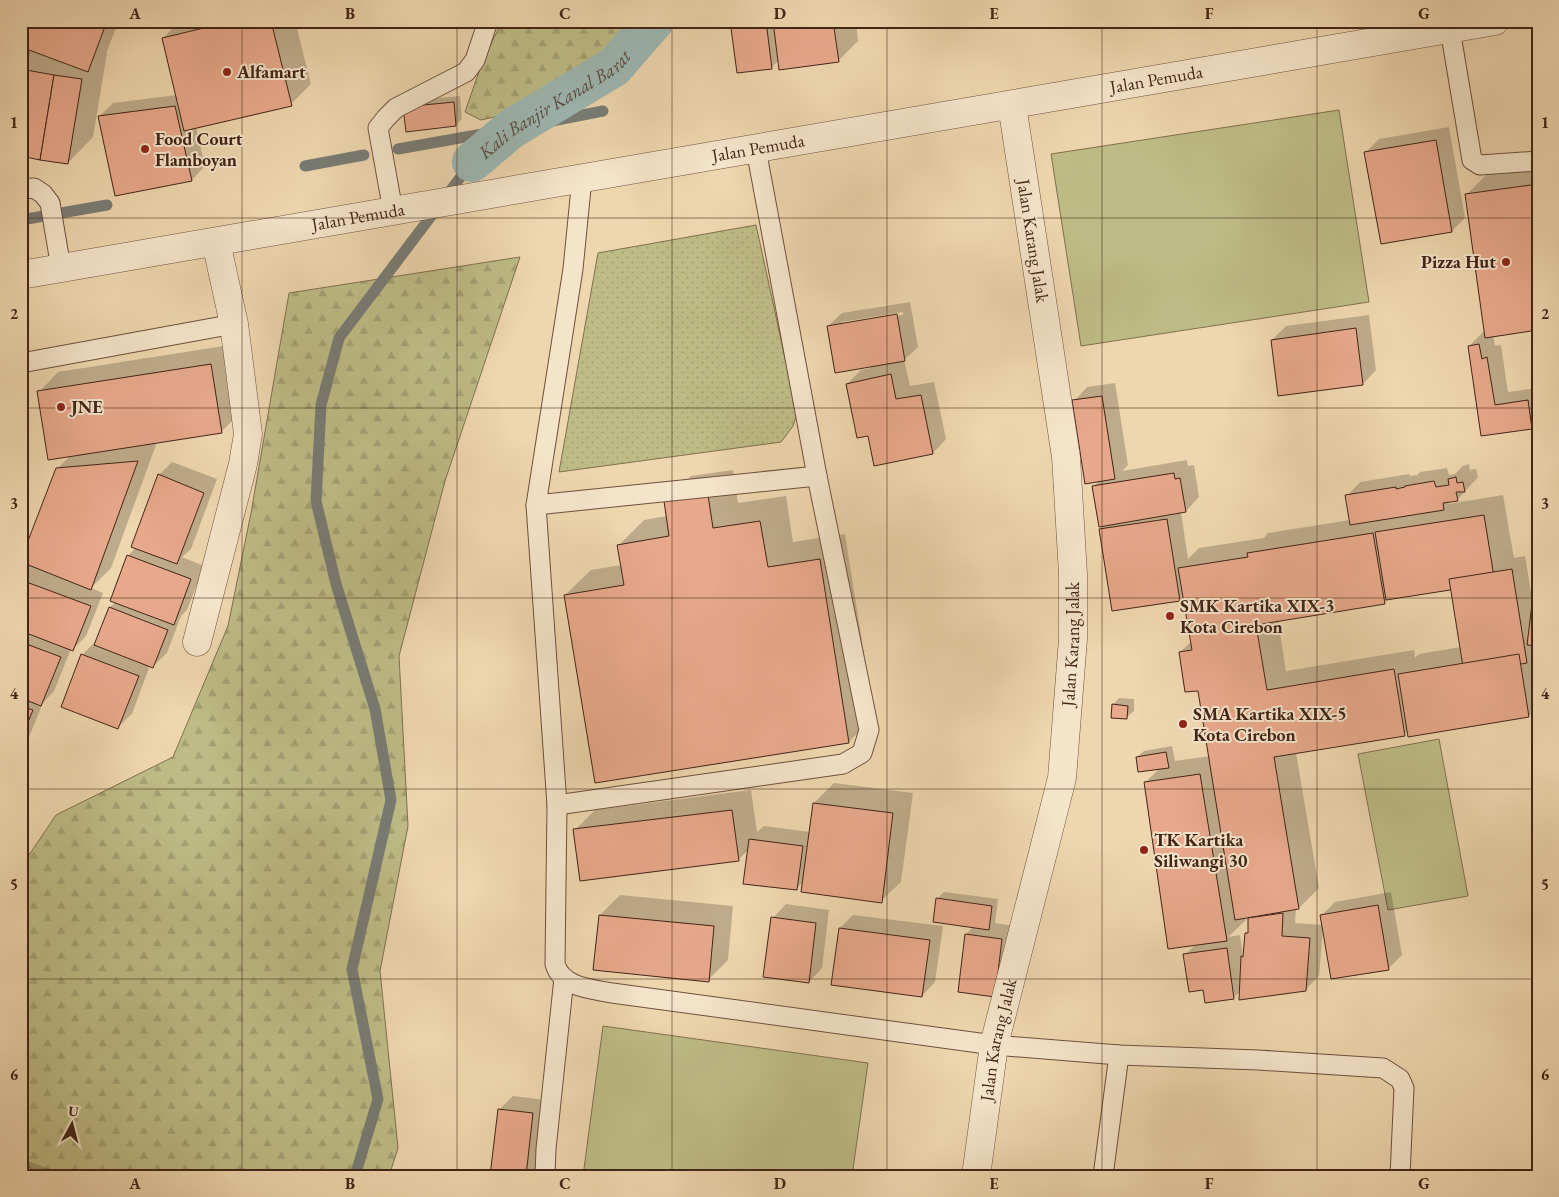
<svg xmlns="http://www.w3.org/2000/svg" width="1559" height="1197" font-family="'EB Garamond',serif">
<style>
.grass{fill:url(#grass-dots);stroke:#80704e}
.forest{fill:url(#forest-firs);stroke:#80704e}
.garden{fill:#bebc86;stroke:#80704e}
.shadow{fill:#0003;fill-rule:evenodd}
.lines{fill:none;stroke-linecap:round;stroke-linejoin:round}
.stream{stroke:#787c75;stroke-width:11}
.canal{stroke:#9cb7b3;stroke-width:40}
.building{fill:#e7a88b;stroke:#432417}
.service-casing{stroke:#6e503d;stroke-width:21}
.minor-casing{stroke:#6e503d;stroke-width:29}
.tertiary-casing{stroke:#6e503d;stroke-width:29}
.service{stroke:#f4e4ca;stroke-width:19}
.minor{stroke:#f4e4ca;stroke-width:28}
.tertiary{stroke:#f4e4ca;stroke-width:28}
.grid{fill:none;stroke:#432417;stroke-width:1;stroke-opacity:0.55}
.poi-dot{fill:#8f2418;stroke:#f4e4ca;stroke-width:2}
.labels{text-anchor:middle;stroke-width:4;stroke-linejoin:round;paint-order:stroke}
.poi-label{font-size:18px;font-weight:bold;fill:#432417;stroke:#f4e4ca;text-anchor:start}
.street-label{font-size:18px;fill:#432417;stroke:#f4e4ca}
.water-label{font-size:19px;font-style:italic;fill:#59493e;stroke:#f4e4ca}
.neatline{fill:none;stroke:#432417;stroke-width:2}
.grid-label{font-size:16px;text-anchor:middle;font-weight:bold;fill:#432417}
</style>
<defs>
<pattern id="grass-dots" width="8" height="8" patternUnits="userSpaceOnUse" patternTransform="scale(1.25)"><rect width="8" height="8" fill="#bebc86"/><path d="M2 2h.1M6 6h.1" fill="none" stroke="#a4a173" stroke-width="1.8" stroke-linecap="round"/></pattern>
<pattern id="forest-firs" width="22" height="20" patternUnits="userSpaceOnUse" patternTransform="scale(1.25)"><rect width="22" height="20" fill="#bebc86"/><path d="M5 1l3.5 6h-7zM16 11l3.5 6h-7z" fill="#a4a173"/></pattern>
</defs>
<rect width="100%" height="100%" fill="#eed6ae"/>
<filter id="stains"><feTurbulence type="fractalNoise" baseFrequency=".004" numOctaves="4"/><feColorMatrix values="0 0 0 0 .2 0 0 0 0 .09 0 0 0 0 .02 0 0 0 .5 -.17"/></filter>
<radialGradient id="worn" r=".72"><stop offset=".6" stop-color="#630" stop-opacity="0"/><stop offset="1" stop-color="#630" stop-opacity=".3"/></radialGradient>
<path class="grass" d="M756 225 797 413 793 426 781 442 559 472 598 253Z"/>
<g class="forest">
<path d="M502 21H636L606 55 549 86 512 113 481 120 465 112 482 63Z"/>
<path d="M520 257 445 481 399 656 408 826 380 971 398 1148 389 1176H41L21 1161V867L56 815 173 757 228 626 251 513 289 293Z"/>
</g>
<g class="garden">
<path d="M1339 110 1369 302 1081 346 1051 154Z"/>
<path d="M1439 739 1468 896 1388 910 1358 754Z"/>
<path d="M603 1026 868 1063 852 1176H583Z"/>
</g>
<g class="shadow">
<path d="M21 21H119L106 53H107L93 137 68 163 21 155Z"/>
<path d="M180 21H295L311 84 291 104 196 127 205 166 192 180 115 195 99 117 113 103 177 95 163 38Z"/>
<path d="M732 21H856L858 41 838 61 779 60 771 68Z"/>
<path d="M460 96 462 119 456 125 411 101Z"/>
<path d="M1449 127 1465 218 1452 231 1366 152 1379 139Z"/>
<path d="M1538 167V329L1493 335 1495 346 1501 345 1508 392 1538 388V421L1531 428 1482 434 1469 346 1483 332H1486L1466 195 1486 175Z"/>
<path d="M910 302 918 347 904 360 910 386 934 382 946 439 933 453 869 435 847 384 861 370 871 368V366L828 326 842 313ZM903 312V315L842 325V322Z"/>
<path d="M1369 315 1376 370 1363 384 1272 340 1286 326Z"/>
<path d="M230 345 241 412 221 432 157 442 111 568 91 588 103 593 86 636 73 649H71L54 691 43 703 29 737 21 745V570L28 564 57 469 71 455 39 392 58 372Z"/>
<path d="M1115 383 1128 465 1122 471 1187 460 1188 466 1194 465 1199 497 1186 511 1181 512 1188 559 1199 548 1264 538 1268 533 1350 520 1347 496 1360 482 1409 474 1410 476 1417 475 1420 472 1447 468 1449 475 1455 474 1463 466 1469 464 1470 470 1476 469 1478 477 1457 500 1451 501 1448 504 1503 495 1514 558 1525 556 1533 603 1538 566V707L1529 716 1408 731 1404 735 1296 753 1319 888 1299 908 1296 909 1295 923 1323 925 1321 916 1335 902 1391 892 1402 955 1388 969 1323 928 1319 976 1305 990 1241 991 1233 998 1204 989 1185 955 1196 944 1145 783 1160 768 1137 757 1144 751 1172 746 1175 761 1210 756 1199 689 1180 652 1192 641 1184 595 1179 599 1101 530 1106 524 1093 487 1099 481 1074 401 1087 387ZM1452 588 1461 647 1419 654 1415 658 1414 650 1286 671 1278 620 1384 603 1389 599ZM1252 916 1249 919V931L1246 934 1243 957 1240 935 1228 937 1246 920 1245 917Z"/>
<path d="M172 462 217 479 191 549 182 557 204 566 187 610 181 616 167 653 153 666 150 665 132 714 118 727 82 655 96 641 110 607 116 602 128 556 136 547 159 475Z"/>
<path d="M733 470 738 503 786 496 793 542 845 534 874 716 849 742 565 595 591 570 622 565 619 545 644 520 667 516 665 502 691 476Z"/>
<path d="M1119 698 1134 699V711L1127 717 1113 705Z"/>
<path d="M834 783 913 793 901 882 881 901 804 881 796 889 749 849 738 860 575 830 595 810 751 790 757 832 764 826 810 832 814 803Z"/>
<path d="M944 892 998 899 995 923 1015 926 1008 982 959 991 966 934 974 926 937 899Z"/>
<path d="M620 895 733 906 728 960 708 980 600 915Z"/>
<path d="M786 904 829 910 822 968 809 982 773 918Z"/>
<path d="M853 915 943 926 935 982 922 996 840 928Z"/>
<path d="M513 1096 546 1100 537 1176H492L499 1110Z"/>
<path d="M21 1159 50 1169 59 1176H21Z"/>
</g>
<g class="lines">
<g class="stream">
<path d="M398 149 511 129 603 111"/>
<path d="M305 166 364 155"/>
<path d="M21 220 107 205"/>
<path d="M355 1176 378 1099 352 969 391 800 375 709 336 584 316 501 321 405 339 338 472 162"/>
</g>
<path class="canal" id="s1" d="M472 162 511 129 614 67 654 21"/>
</g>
<g class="building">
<path d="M21 21H107L88 72 21 47Z"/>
<path d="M233 21H271L292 106 184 131 162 38Z"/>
<path d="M730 21H766L772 69 737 73Z"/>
<path d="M773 21H833L839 62 779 70Z"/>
<path d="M21 49 29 52 21 100Z"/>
<path d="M26 70 54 75 40 160 21 156V100Z"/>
<path d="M54 75 82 79 68 164 40 160Z"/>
<path d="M454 102 456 126 406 132 403 107Z"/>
<path d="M175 106 192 181 115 196 98 116Z"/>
<path d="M1436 140 1452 232 1381 244 1364 152Z"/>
<path d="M1538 184V330L1485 338 1465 194Z"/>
<path d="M897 314 905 361 835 373 827 326Z"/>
<path d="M1356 328 1363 385 1278 396 1271 340Z"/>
<path d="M1479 344 1482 359 1487 357 1495 405 1528 400 1532 429 1481 436 1468 346Z"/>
<path d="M211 364 222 433 48 460 37 391Z"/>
<path d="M891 374 896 399 921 395 933 454 874 466 868 436 857 438 846 384Z"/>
<path d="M1102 396 1115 479 1085 484 1072 400Z"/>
<path d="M138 461 91 590 21 562V559L56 468Z"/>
<path d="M1174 473 1175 479 1180 478 1186 512 1099 527 1092 486Z"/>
<path d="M158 474 204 493 177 564 131 547Z"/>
<path d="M1456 477 1457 483 1463 482 1465 492H1456L1458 501 1443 503 1444 510 1350 525 1345 495 1396 487V489L1405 487V486L1434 481 1436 487 1449 485 1448 479Z"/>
<path d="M708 495 713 528 760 521 768 567 820 559 849 743 595 783 564 595 624 585 617 545 669 536 664 501Z"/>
<path d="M1484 515 1495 583 1386 600 1375 532Z"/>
<path d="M1167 519 1180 601 1112 611 1099 529Z"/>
<path d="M1373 533 1385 604 1256 625 1267 690 1394 669 1405 736 1274 757 1299 909 1235 920 1198 691 1185 692 1179 652 1192 650 1178 568 1248 557 1247 553Z"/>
<path d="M127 555 191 579 174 625 110 601Z"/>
<path d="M1538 555V646L1527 645Z"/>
<path d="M1512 569 1527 663 1464 673 1449 579Z"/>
<path d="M21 580 91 606 73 651 21 631Z"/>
<path d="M109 607 168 630 153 668 94 645Z"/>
<path d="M21 642 61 657 41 706 21 698Z"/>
<path d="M81 654 139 676 118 729 61 707Z"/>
<path d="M1519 654 1529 717 1408 737 1398 674Z"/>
<path d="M1112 704 1128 706 1127 719 1111 718Z"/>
<path d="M21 706 33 710 21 739Z"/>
<path d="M1166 752 1169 768 1138 772 1136 757Z"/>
<path d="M1200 774 1227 941 1168 949 1144 782Z"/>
<path d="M813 803 893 813 882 903 801 892Z"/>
<path d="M732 810 739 861 580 881 573 829Z"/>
<path d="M749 839 803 846 797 890 743 884Z"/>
<path d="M936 898 992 906 989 930 933 922Z"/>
<path d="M1378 905 1389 970 1331 979 1320 915Z"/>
<path d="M1283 913 1282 936 1310 938 1306 991 1239 1000 1241 956 1243 957 1245 933H1248V918Z"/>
<path d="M599 915 714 926 709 982 593 970Z"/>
<path d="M771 917 816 923 809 983 763 977Z"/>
<path d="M839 928 930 940 922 997 831 985Z"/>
<path d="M965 934 1002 939 995 997 958 992Z"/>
<path d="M1227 948 1234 999 1205 1003 1203 990 1189 992 1183 954Z"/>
<path d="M498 1109 533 1113 526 1176H490Z"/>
</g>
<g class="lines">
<defs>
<g id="service">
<path d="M1450 29 1472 160 1480 165 1538 161"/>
<path d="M582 178 573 269 536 505 817 476 756 149"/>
<path d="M21 189 34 188 43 194 50 203 61 268"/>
<path d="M393 211 378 128 386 118 396 108 466 72 475 60 488 21"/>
<path d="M21 363 234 324"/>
<path d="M536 505 557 805 843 764 862 753 869 730 817 476"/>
<path d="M557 805 555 964C562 988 592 989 612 993L994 1045 1119 1055 1258 1060 1383 1068 1400 1079 1404 1088 1400 1176"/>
<path d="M545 1176 546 1149 564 978"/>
<path d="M1103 1176 1119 1055"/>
</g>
<g id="minor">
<path d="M197 642 243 464 248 434 234 324 216 242"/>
<path id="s2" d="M976 1176 994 1045 1062 778 1073 639V574L1066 457 1012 105"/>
</g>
<g id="tertiary">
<path id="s3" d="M21 275 1495 21"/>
</g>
</defs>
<use href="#service" class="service-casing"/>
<use href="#minor" class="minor-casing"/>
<use href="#tertiary" class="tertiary-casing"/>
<use href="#service" class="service"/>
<use href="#minor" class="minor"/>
<use href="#tertiary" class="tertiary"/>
</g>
<path class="grid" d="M242 21V1176M457 21V1176M672 21V1176M887 21V1176M1102 21V1176M1317 21V1176M21 218H1538M21 408H1538M21 598H1538M21 789H1538M21 979H1538"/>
<g class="poi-dot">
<circle cx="227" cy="72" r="5"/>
<circle cx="145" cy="149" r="5"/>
<circle cx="1506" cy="262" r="5"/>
<circle cx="61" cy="407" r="5"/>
<circle cx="1170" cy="616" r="5"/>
<circle cx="1183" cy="724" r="5"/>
<circle cx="1144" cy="850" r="5"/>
</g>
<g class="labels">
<g class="poi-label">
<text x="237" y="78">Alfamart</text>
<text x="155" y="145">Food Court<tspan x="155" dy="21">Flamboyan</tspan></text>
<text x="1496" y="268" text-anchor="end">Pizza Hut</text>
<text x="71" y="413">JNE</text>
<text x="1180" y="612">SMK Kartika XIX-3<tspan x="1180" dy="21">Kota Cirebon</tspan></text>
<text x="1193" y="720">SMA Kartika XIX-5<tspan x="1193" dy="21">Kota Cirebon</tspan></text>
<text x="1154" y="846">TK Kartika<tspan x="1154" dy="21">Siliwangi 30</tspan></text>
</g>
<g class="street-label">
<text dy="6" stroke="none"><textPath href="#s3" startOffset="1152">Jalan Pemuda</textPath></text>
<text dy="6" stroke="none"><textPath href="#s3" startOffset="748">Jalan Pemuda</textPath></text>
<text dy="6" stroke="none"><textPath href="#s3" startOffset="342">Jalan Pemuda</textPath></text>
<text transform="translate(1033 241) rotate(81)" y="6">Jalan Karang Jalak</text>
<text dy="6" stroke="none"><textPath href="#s2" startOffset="542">Jalan Karang Jalak</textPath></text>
<text dy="6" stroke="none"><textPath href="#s2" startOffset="138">Jalan Karang Jalak</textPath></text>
</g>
<g class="water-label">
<text dy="7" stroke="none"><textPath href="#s1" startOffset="101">Kali Banjir Kanal Barat</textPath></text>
</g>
</g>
<rect width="1559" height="1197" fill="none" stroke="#eed6ae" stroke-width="55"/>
<g transform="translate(72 1124) rotate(7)" stroke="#f4e4ca" stroke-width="4" paint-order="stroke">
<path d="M0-4L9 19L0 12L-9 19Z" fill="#432417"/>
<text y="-8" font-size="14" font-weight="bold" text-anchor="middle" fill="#432417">U</text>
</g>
<rect x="28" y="28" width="1504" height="1142" class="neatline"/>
<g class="grid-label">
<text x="135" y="19">A</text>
<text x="350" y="19">B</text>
<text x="565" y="19">C</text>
<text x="780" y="19">D</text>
<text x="994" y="19">E</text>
<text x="1209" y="19">F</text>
<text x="1424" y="19">G</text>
<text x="14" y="128">1</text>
<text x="1545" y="128">1</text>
<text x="14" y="319">2</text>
<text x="1545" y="319">2</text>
<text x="14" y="509">3</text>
<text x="1545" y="509">3</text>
<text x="14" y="699">4</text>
<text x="1545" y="699">4</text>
<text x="14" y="890">5</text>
<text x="1545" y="890">5</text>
<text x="14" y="1080">6</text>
<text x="1545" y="1080">6</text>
<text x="135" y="1189">A</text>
<text x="350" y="1189">B</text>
<text x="565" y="1189">C</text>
<text x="780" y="1189">D</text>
<text x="994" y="1189">E</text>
<text x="1209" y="1189">F</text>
<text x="1424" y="1189">G</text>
</g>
<rect width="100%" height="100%" filter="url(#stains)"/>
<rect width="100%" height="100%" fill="url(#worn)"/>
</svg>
